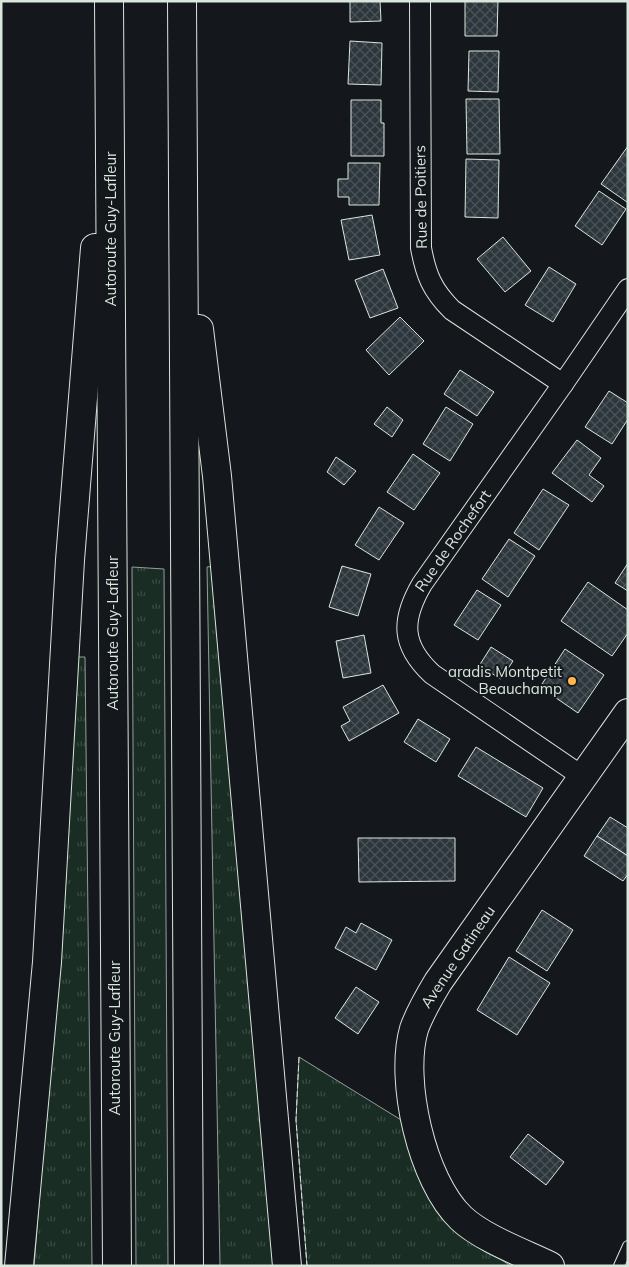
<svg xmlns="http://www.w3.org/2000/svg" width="629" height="1267" font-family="Mulish,sans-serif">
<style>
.grass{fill:url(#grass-tufts);stroke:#939e99}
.building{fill:url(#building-cross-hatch);stroke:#d8e6dc}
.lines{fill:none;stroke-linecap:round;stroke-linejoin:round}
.lane-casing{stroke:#d8e6dc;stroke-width:12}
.street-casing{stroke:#d8e6dc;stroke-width:22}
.secondary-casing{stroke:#d8e6dc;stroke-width:30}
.highway-casing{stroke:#d8e6dc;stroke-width:30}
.lane{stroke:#14181c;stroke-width:10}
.street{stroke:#14181c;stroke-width:20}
.secondary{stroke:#14181c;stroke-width:28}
.highway{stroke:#14181c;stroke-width:28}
.fence{stroke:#d8e6dc;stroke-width:1;stroke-dasharray:6 2.5;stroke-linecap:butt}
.poi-dot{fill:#ffb74d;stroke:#14181c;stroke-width:2}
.labels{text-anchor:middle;stroke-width:4;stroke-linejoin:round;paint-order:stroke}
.street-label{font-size:15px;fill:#d8e6dc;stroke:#14181c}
.poi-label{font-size:15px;fill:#d8e6dc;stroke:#14181c;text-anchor:end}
</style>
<defs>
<pattern id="grass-tufts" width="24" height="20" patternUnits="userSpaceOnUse" patternTransform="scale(1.25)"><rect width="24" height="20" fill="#1a2d24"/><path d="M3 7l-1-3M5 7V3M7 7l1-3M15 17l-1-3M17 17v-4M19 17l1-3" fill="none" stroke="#3b4b43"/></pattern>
<pattern id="building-cross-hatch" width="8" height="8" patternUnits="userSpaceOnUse" patternTransform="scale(1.25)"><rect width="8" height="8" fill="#2c363c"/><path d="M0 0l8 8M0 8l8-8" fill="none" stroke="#4a5358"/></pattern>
</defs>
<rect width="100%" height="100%" fill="#14181c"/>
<g class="grass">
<path d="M214 566 276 1266H220L207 567Z"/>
<path d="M132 567 164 569 168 1266H136Z"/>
<path d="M75 657H85L92 1266H34L45 1128Z"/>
<path d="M299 1057 406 1123 471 1240 511 1266H307L296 1120Z"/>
</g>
<g class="building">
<path d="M350 1H380L381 21 350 22Z"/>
<path d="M465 1H498L497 36H465Z"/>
<path d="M350 41 382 43 381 85 348 84Z"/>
<path d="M469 51H499L498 92 468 91Z"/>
<path d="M466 99H499L500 154H467Z"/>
<path d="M351 100H381V123H384V156H351Z"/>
<path d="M628 146V200L627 202 601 184Z"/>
<path d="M466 159 499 160 498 218 465 217Z"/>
<path d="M348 163H380L379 205H349V197H338V179H348Z"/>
<path d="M599 191 626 209 602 245 575 226Z"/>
<path d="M372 215 380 255 349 260 341 220Z"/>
<path d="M503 237 531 271 505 292 477 259Z"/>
<path d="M549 267 576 284 553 322 525 305Z"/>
<path d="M383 269 398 308 370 318 355 280Z"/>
<path d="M400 317 424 341 389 375 366 350Z"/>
<path d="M460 370 494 392 477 416 444 394Z"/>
<path d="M609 391 628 403V419L612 444 585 427Z"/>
<path d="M387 407 403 420 392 437 374 424Z"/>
<path d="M446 407 473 424 450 461 423 444Z"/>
<path d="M577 440 601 458 589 475 604 486 592 502 552 473Z"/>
<path d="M413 454 440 473 414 510 387 492Z"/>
<path d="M336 457 356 471 344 485 327 472Z"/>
<path d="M543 489 569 505 539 550 514 533Z"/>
<path d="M379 507 404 523 379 560 355 545Z"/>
<path d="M509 539 535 556 508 597 482 579Z"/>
<path d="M628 563V591L615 583Z"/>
<path d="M342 566 371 574 358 616 329 607Z"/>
<path d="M588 582 628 610V633L612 656 561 621Z"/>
<path d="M477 590 501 605 478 640 454 625Z"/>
<path d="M364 635 371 673 343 678 336 641Z"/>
<path d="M491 647 513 661 501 679 479 666Z"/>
<path d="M565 649 604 675 578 713 540 687Z"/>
<path d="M383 685 399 713 349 741 341 726 350 721 343 707Z"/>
<path d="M418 719 450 739 436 762 404 742Z"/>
<path d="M476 747 543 788 526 817 458 776Z"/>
<path d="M610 817 628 828V856L597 836Z"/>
<path d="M597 836 628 856V874L623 881 584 856Z"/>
<path d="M358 838H455V881L359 882Z"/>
<path d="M542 910 573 930 547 971 516 951Z"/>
<path d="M361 923 392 940 376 970 335 948 346 927 356 933Z"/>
<path d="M509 957 550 983 517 1035 477 1010Z"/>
<path d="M356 987 379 1002 358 1034 335 1018Z"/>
<path d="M528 1134 564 1162 546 1185 510 1157Z"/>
</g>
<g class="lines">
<defs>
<path id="lane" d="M619 1266 628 1246"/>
<g id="street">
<path d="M420 1 421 248C426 275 432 290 452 310L563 384"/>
<path d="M583 777 432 674C401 645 401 620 422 584L563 384 628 289"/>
</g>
<path id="secondary" d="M550 1266C523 1253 482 1238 461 1218 422 1181 399 1080 414 1029 420 1012 429 997 438 982L628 713"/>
<g id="highway">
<path d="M109 1 117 1266"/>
<path d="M182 1 189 1266"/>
<path d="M199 329 217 476 287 1266"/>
<path d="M19 1266 47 962 70 560 95 248"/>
</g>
</defs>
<use href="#lane" class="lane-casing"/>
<use href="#street" class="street-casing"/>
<use href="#secondary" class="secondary-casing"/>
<use href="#highway" class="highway-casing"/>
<use href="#lane" class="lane"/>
<use href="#street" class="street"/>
<use href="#secondary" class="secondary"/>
<use href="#highway" class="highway"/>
<path class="fence" d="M299 1057 296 1120 307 1266"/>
</g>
<circle class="poi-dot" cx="572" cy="681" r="5"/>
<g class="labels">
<g class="street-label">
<text transform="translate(421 197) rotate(-91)" y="5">Rue de Poitiers</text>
<text transform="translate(111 229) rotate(-90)" y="5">Autoroute Guy-Lafleur</text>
<text transform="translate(453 541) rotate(-55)" y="5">Rue de Rochefort</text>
<text transform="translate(113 633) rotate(-90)" y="5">Autoroute Guy-Lafleur</text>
<text transform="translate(458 957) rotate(-56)" y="5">Avenue Gatineau</text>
<text transform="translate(115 1038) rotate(-90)" y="5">Autoroute Guy-Lafleur</text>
</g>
<g class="poi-label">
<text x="562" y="677">aradis Montpetit<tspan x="562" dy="17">Beauchamp</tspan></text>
</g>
</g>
<rect width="629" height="1267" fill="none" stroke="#d8e6dc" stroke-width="5"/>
</svg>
